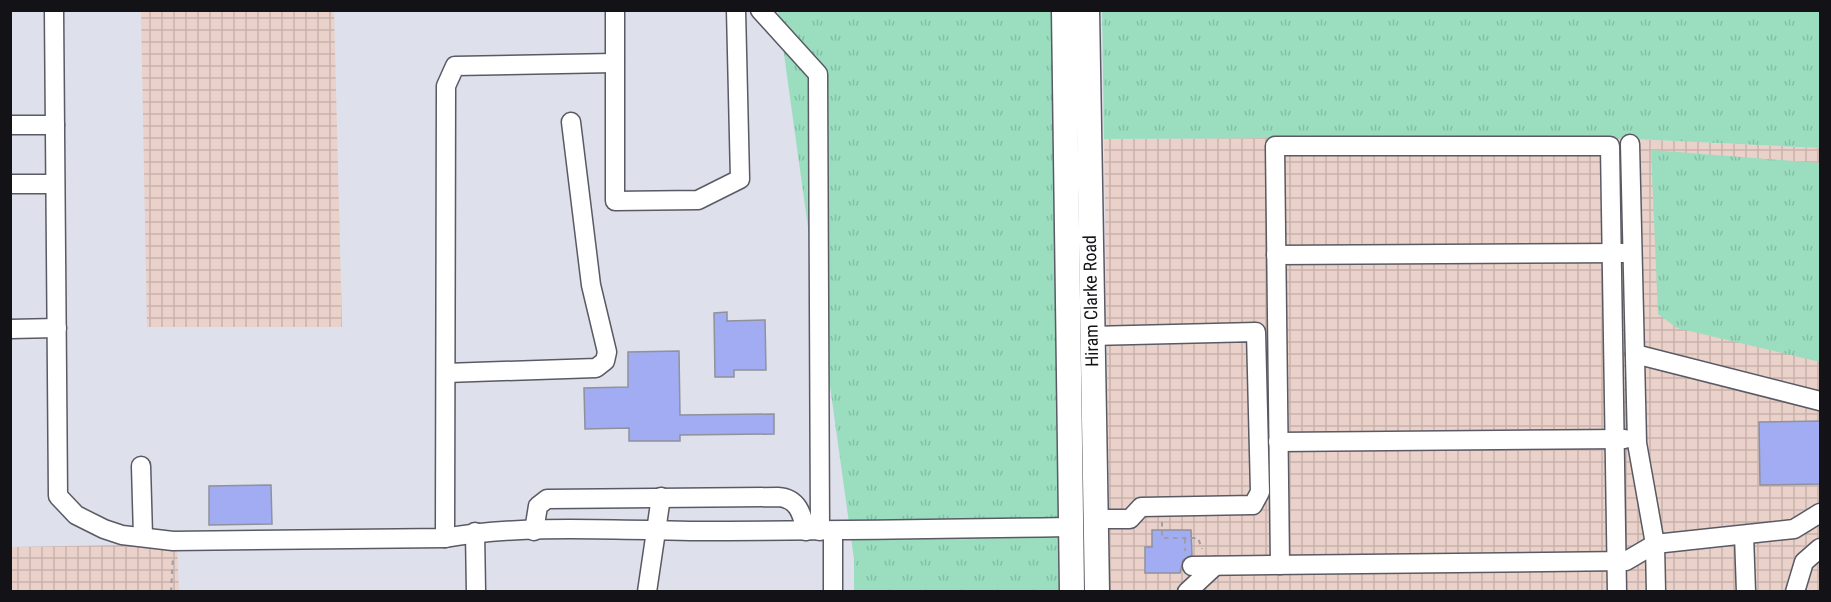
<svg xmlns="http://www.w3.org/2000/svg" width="1831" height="602" font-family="'Roboto Condensed',sans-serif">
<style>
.industrial{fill:url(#industrial-grid)}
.grass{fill:url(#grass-tufts)}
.building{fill:#a1acf3;stroke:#8f919b;stroke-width:1.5}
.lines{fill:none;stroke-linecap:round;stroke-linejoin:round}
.minor-casing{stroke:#595a63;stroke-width:21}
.major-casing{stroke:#595a63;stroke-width:27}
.path{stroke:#9c9da6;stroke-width:2;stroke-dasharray:4.5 4.5;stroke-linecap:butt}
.minor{stroke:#fff;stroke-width:18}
.major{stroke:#fff;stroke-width:24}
.labels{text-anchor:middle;stroke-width:5;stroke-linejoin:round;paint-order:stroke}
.street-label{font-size:18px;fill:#131317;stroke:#fff}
</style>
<defs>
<pattern id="industrial-grid" width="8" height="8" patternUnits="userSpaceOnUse" patternTransform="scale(1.5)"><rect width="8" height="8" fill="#ead1c9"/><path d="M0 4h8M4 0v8" fill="none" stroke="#c8b3ac"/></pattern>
<pattern id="grass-tufts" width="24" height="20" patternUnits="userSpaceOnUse" patternTransform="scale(1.5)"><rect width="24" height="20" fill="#9adebf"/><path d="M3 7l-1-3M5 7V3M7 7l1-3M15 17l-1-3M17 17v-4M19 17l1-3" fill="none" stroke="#84bea3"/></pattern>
</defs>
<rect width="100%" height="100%" fill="#dee0eb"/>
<g class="industrial">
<path d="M141 11H334L342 327H147Z"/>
<path d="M1572 136 1820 148V591H1110L1104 139Z"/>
<path d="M177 544 179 591H11L10 547Z"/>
</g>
<g class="grass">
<path d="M778 11H1054L1062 591H854V559Z"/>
<path d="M1102 11H1820V148L1572 136 1104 139Z"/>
<path d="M1651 150 1820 163V362L1677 328 1658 314Z"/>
</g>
<g class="building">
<path d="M727 312V321L765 320 766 370H734V377H715L714 313Z"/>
<path d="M679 351 680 415 774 414V434L680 435V441H629V428L585 429 584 388 628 387V352Z"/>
<path d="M1821 421V484L1760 485 1759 422Z"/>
<path d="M271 485 272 524 209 525V486Z"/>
<path d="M1152 530H1191L1192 555 1183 560 1180 573H1145V547H1152Z"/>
</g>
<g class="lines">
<defs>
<g id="minor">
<path d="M54 10 58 496 76 515 104 529 122 535 173 541 445 538C521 524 616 530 694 531 820 531 945 529 1071 527"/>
<path d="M615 10V201L698 200 740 179 736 10"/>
<path d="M760 10 818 74 820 531"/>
<path d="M10 125H55"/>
<path d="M1630 144 1637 443 1655 544 1656 592"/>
<path d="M10 184H55"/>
<path d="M1276 255 1623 253"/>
<path d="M10 329 57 328"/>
<path d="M1091 336 1256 332 1260 492 1253 505 1141 507 1130 519H1097"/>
<path d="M1635 354 1820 401"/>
<path d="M446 373 596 368 605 361 607 352 591 285 571 122"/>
<path d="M1278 442 1625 439"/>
<path d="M141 466 143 536"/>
<path d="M534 531 538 506 547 499 778 497C798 498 802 514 806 531"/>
<path d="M475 532 476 592"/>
<path d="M1744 535 1746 592"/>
<path d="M445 538 446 86 455 66 614 63"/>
<path d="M1280 565 1275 146H1610L1617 592"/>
<path d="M1192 566 1626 561 1655 544 1794 529 1820 513"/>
<path d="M647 592 661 497"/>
<path d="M833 592V532"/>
<path d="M1187 592 1215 566"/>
<path d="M1795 592 1804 562 1820 548"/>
</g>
<g id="major">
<path d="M1064 10 1072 592"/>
<path d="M1087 10 1097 592"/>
</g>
</defs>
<use href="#minor" class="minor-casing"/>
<use href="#major" class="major-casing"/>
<g class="path">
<path d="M1162 522V538H1198L1202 549"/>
<path d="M1185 539V551"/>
<path d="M171 592 173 556"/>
</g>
<use href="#minor" class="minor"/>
<use href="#major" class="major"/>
</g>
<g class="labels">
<g class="street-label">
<text transform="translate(1091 301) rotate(-91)" y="6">Hiram Clarke Road</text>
</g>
</g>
<rect width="1831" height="602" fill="none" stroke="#131317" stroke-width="24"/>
</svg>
